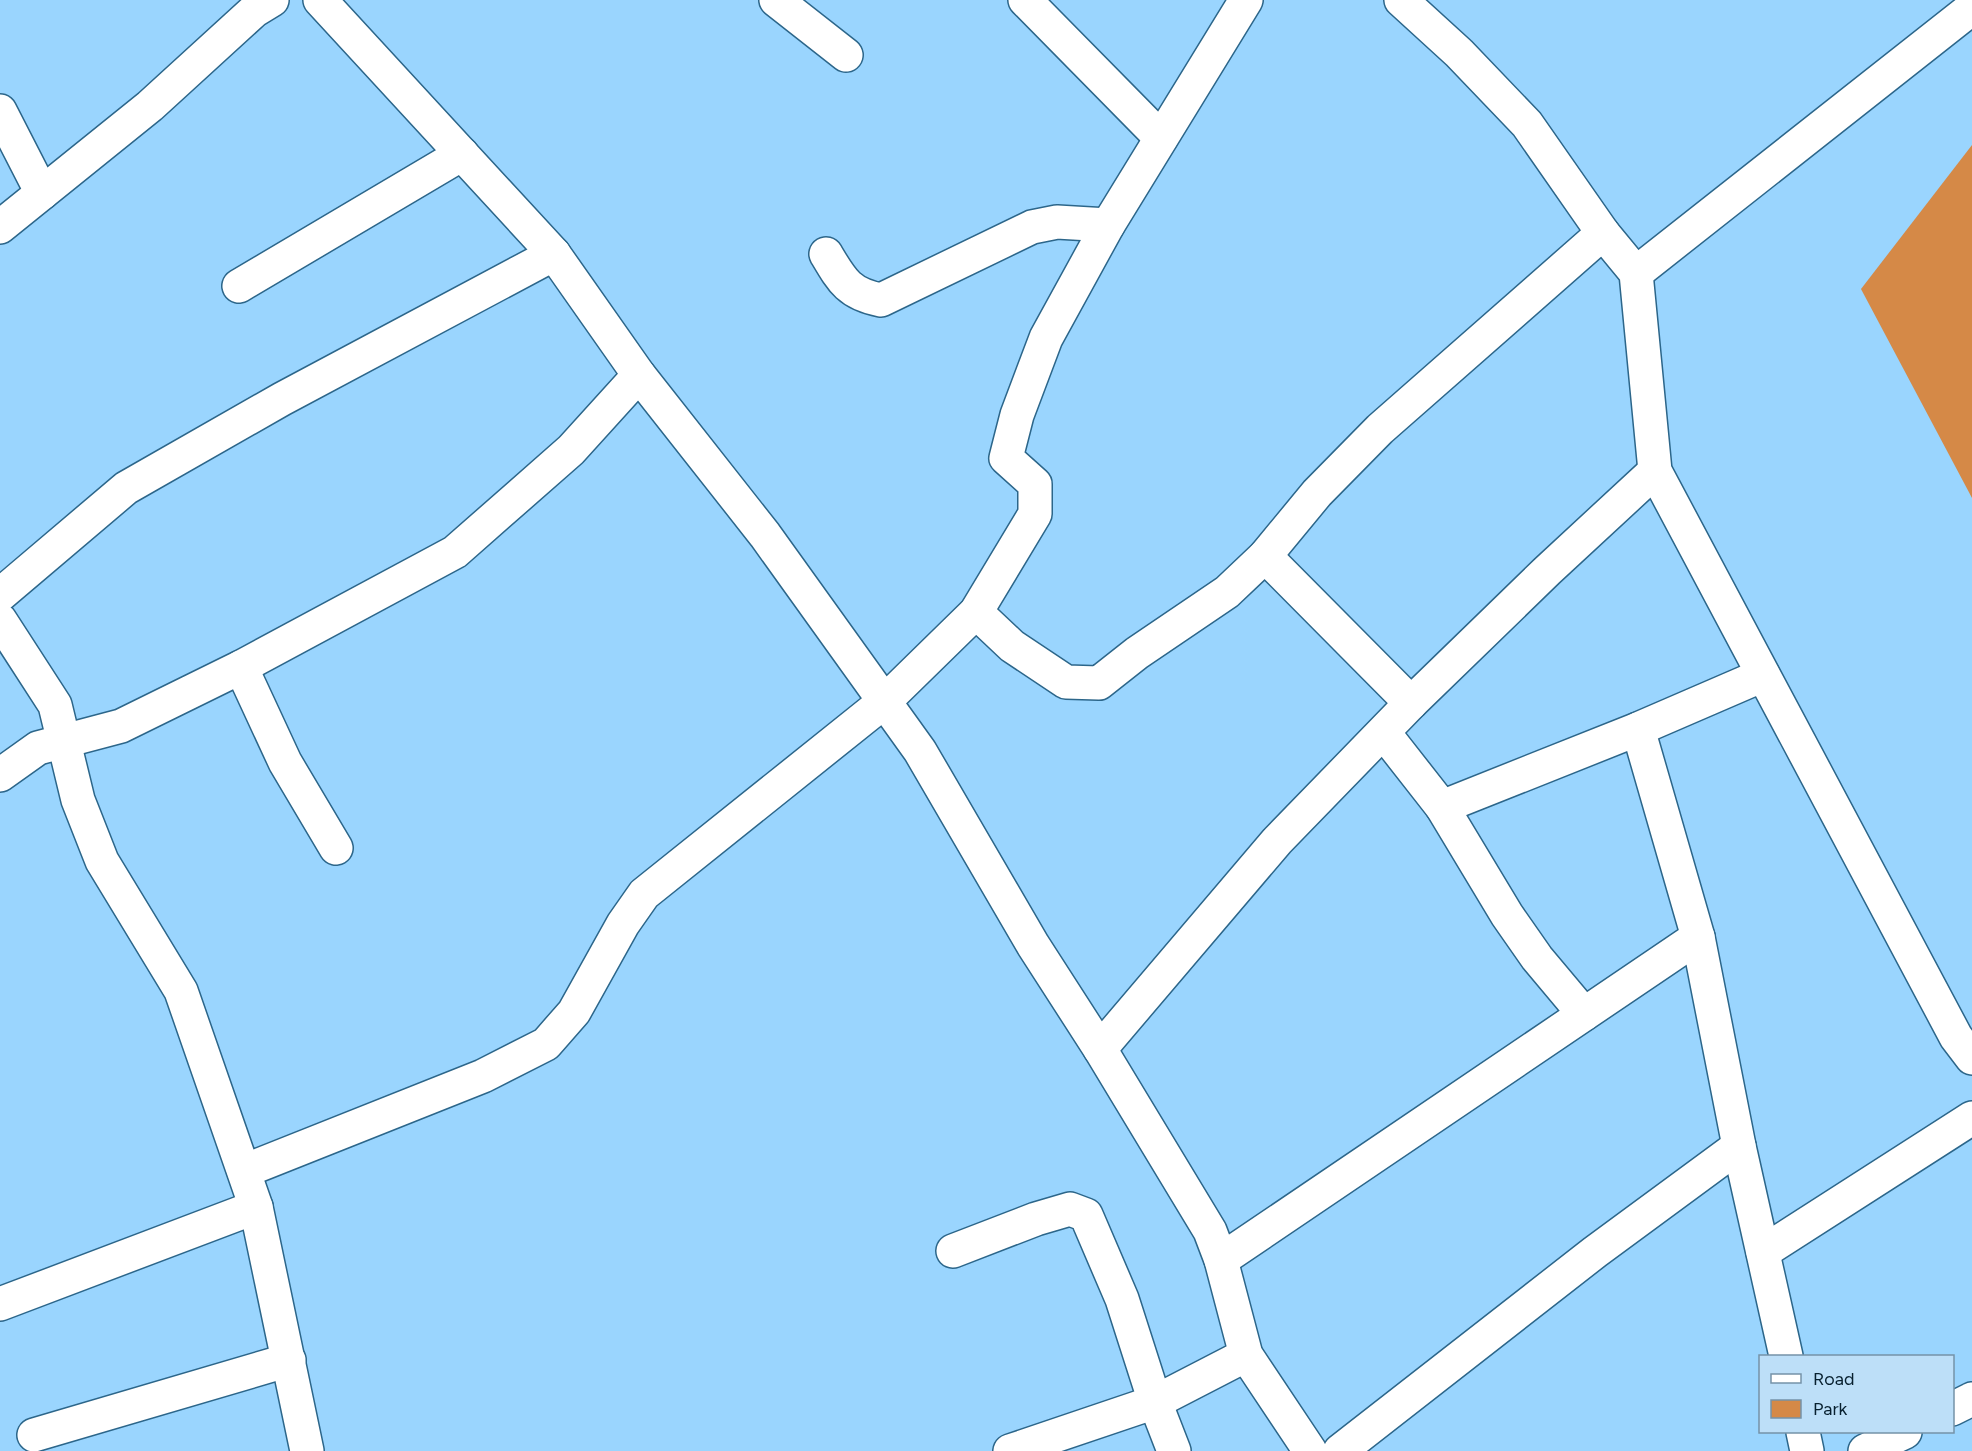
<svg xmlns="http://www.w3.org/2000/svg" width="1972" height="1451" font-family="Figtree,sans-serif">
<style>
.green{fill:#d58947}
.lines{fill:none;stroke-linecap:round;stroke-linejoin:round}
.minor-casing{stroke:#2c668a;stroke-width:36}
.minor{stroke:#fff;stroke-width:33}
</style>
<rect width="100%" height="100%" fill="#9ad5fe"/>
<path class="green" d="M1972 145V498L1861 289Z"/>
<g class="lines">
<defs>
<g id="minor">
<path d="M320 0 554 254 639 375 765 535 920 751 1033 945 1100 1049 1210 1231 1221 1260 1246 1355 1310 1451"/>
<path d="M776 0 846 55"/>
<path d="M1025 0 1161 138"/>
<path d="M1401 0 1459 53 1527 124 1603 233 1636 273 1655 471 1956 1037 1972 1058"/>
<path d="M0 111 42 193"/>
<path d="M0 227 150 106 254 11 272 0"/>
<path d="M826 254C842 281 849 294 881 300L1032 227 1057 222 1108 225"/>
<path d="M1636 273 1972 8"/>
<path d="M239 286 462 154"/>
<path d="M1265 556 1411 703"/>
<path d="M0 595 126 488 282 399 554 254"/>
<path d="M976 612 1012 646 1066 682 1099 683 1137 653 1227 592 1265 556 1317 493 1380 429 1603 233"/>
<path d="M0 620 55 705 78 800 102 861 181 991 256 1207 307 1451"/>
<path d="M241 667 285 762 336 848"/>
<path d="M1638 729 1698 937 1739 1146 1786 1356"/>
<path d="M1384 733 1442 807 1507 915 1537 958 1584 1014"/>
<path d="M0 775 38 748 121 726 241 667 455 552 571 450 639 375"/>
<path d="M1442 807 1638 729 1763 675"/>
<path d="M1100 1049 1277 841 1411 703 1547 571 1655 471"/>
<path d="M244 1171 483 1076 546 1044 574 1012 623 924 644 894 885 701 976 612 1035 514V484L1006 458 1017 415 1046 338 1108 225 1246 0"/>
<path d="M953 1251 1036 1219 1070 1209 1086 1215 1122 1299 1155 1402 1174 1451"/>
<path d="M1763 1252 1972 1118"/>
<path d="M1221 1260 1698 937"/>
<path d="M0 1304 256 1207"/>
<path d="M1952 1409 1972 1399"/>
<path d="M1803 1432 1807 1451"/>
<path d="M34 1435 289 1360"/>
<path d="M1010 1451 1155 1402 1246 1355"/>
<path d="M1340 1451 1595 1252 1739 1146"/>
<path d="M1865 1451 1905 1432"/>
</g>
</defs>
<use href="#minor" class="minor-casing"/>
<use href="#minor" class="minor"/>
</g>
<rect x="1759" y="1355" width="195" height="78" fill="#bddff8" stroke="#7593a8" stroke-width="1.5"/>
<rect x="1771" y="1374" width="30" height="9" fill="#ffffff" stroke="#7593a8" stroke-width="1.5"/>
<text x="1813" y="1385" font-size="18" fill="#08202f">Road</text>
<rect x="1771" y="1400" width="30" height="18" fill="#d58947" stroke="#7593a8" stroke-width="1.5"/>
<text x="1813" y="1415" font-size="18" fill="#08202f">Park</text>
</svg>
